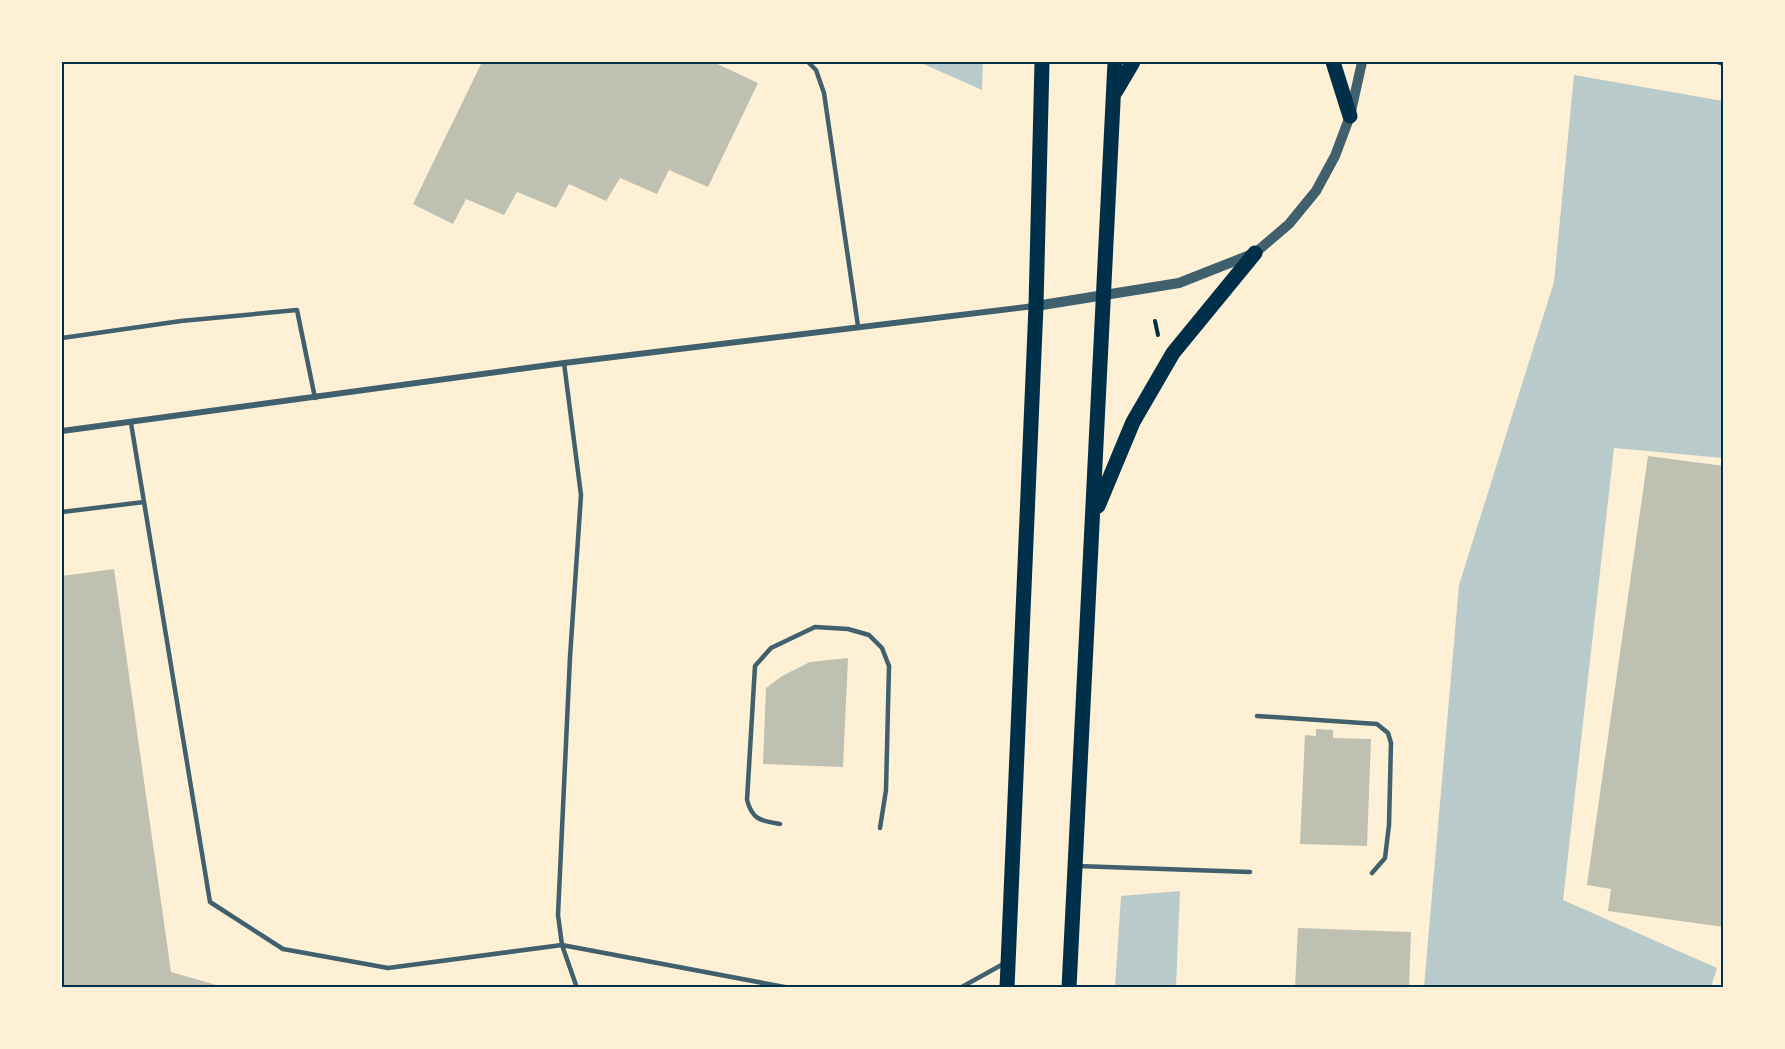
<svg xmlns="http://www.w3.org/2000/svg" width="1785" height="1049" font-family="'DM Sans',sans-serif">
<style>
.green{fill:#b9caca}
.building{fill:#bec0b2}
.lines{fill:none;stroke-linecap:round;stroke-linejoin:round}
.path{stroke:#003049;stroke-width:4}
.service{stroke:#3f606c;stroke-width:4.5}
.minor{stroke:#3f606c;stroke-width:6}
.tertiary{stroke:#3f606c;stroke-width:10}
.primary{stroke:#003049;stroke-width:15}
.neatline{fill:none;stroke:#003049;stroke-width:2}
</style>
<rect width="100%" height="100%" fill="#fdf0d5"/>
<g class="green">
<path d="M919 62H983L982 90Z"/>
<path d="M1574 75 1723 101V458L1614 448 1563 900 1717 968 1711 987H1424L1459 585 1554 282Z"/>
<path d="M1180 891 1176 987H1115L1121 896Z"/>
</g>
<g class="building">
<path d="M482 62H713L758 83 708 187 669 170 657 194 620 178 606 201 569 184 556 208 517 192 504 215 466 199 453 224 413 204Z"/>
<path d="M1648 456 1724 466V927L1608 911 1611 889 1587 885Z"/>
<path d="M114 569 171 972 227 988H62V576Z"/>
<path d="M848 658 843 767 763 764 766 688 782 676 810 662Z"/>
<path d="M1316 729 1333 730V738L1371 739 1367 846 1300 844 1305 735 1316 736Z"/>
<path d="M1298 928 1411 932 1409 988H1295Z"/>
</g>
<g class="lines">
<path class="path" d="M1155 321 1158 335"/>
<g class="service">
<path d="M808 62 816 70 824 93 858 326"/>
<path d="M1718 62 1724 64"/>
<path d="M62 338 181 321 297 310 315 398"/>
<path d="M564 363 581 495 570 657 558 915 562 945 577 988"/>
<path d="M131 423 210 902 283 949 388 968 562 945 790 988"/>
<path d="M62 512 144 502"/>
<path d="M1257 716 1377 724 1388 733 1391 743 1389 825 1385 858 1372 873"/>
<path d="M780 824C760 821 752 819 747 800L755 666 771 648 815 627 848 629 869 635 882 648 889 666 886 790 880 828"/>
<path d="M1077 866 1250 872"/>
<path d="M960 988 1005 963"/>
</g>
<path class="minor" d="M62 431 564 363 1034 306"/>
<path class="tertiary" d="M1036 306 1179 283 1255 253 1289 224 1316 191 1335 156 1350 116 1362 62"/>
<g class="primary">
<path d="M1333 62 1350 116"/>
<path d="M1116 91 1133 62"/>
<path d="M1098 506 1133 422 1173 353 1255 253"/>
<path d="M1007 988 1036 306 1042 62"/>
<path d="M1069 988 1115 62"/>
</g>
</g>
<rect width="1785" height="1049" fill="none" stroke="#fdf0d5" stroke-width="126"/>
<rect x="63" y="63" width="1659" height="923" class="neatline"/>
</svg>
